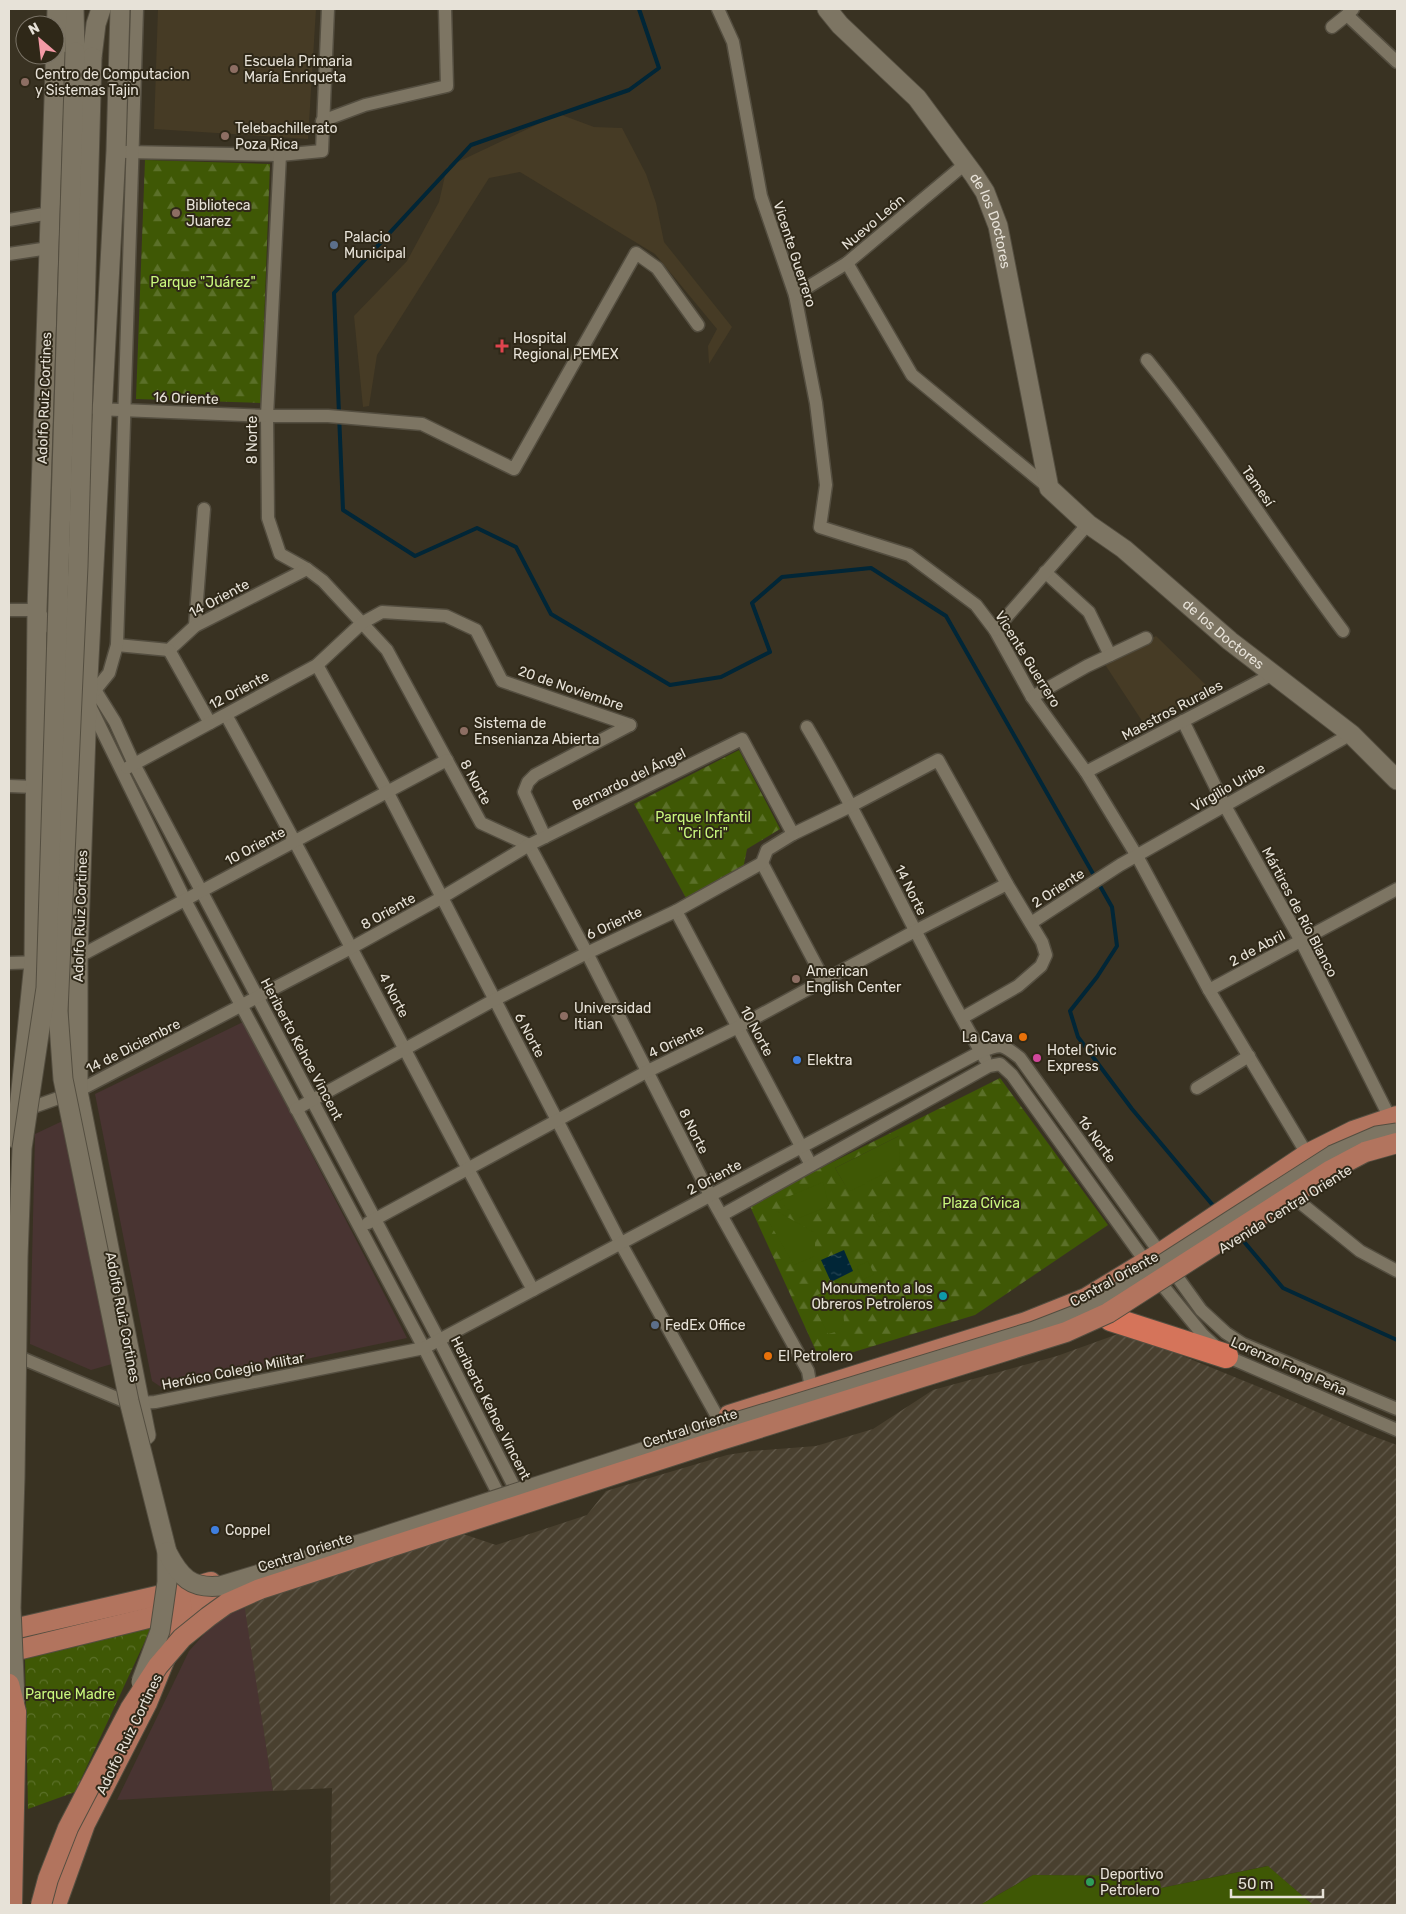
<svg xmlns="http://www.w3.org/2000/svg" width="1406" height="1914" font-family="Rubik,sans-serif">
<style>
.commercial{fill:#493432}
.industrial{fill:url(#industrial-furrows)}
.built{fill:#463b25}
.forest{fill:url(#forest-firs);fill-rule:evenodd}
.park{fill:url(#park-crowns)}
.garden{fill:#3f5805}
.water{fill:url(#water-ripples)}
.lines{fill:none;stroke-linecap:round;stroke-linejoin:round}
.stream{stroke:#012637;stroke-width:4}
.street-casing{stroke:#544e40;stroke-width:15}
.secondary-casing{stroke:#544e40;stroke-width:21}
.primary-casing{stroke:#544e40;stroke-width:22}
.highway-casing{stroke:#544e40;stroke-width:26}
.street{stroke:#7d7563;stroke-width:12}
.secondary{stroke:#7d7563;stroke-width:19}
.primary{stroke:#b2745e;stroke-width:20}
.highway{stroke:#d5745a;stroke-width:24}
.secondary-bridge-casing{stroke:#544e40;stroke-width:21;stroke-linecap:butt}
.primary-bridge-casing{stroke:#544e40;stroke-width:22;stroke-linecap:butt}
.secondary-bridge{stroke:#7d7563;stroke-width:19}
.primary-bridge{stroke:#b2745e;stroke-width:20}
.education-dot{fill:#8d6e63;stroke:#2f2818;stroke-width:2}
.service-dot{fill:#5c6f8a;stroke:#2f2818;stroke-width:2}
.health-dot{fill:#e0444e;stroke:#2f2818;stroke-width:2}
.food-dot{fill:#e8710a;stroke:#2f2818;stroke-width:2}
.hotel-dot{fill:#d1479c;stroke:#2f2818;stroke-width:2}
.shop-dot{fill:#3f7fe0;stroke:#2f2818;stroke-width:2}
.culture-dot{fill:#0f9aa8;stroke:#2f2818;stroke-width:2}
.leisure-dot{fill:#2e9e5b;stroke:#2f2818;stroke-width:2}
.labels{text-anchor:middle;stroke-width:4;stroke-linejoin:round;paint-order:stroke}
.poi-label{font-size:14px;fill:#e7e2d8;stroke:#2f2818;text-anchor:start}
.street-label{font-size:14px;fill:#e7e2d8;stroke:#2f2818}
.park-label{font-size:14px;fill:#c9f77d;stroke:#2f2818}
</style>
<defs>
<pattern id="industrial-furrows" width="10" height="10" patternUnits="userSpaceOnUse" patternTransform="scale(1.25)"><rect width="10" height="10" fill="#49402f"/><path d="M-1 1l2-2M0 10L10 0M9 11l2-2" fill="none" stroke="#635b4c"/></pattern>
<pattern id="forest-firs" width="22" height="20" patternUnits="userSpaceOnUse" patternTransform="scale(1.25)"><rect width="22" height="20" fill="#3f5805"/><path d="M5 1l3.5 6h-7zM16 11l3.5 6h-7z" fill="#5b7029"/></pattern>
<pattern id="park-crowns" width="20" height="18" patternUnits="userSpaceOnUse" patternTransform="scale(1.25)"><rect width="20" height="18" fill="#3f5805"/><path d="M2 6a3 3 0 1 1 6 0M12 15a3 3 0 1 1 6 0" fill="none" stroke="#5b7029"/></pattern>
<pattern id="water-ripples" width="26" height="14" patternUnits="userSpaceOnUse" patternTransform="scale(1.25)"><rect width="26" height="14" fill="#012637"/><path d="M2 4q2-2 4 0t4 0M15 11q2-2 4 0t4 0" fill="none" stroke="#264553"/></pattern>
</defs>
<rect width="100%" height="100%" fill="#393222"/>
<g class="commercial">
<path d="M243 1022 407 1338 164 1389 152 1381 95 1094Z"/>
<path d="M71 1117 119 1362 91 1370 30 1344 35 1134Z"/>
<path d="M245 1603 273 1791 117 1800 189 1651 207 1631 234 1609Z"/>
</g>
<path class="industrial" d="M1118 1334 1141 1339 1274 1393 1367 1434 1397 1445V1905H1313L1267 1866 1161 1888 1159 1877 1033 1875 980 1905H330L332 1788 273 1791 244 1603 463 1534 496 1545 587 1515 606 1491 727 1455 752 1451 816 1446 873 1429 933 1390 1057 1356Z"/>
<g class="built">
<path d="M158 9H316L308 139 154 129Z"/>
<path d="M559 114 594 127 622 128 646 174 656 203 664 242 732 327 709 364 708 346 717 329 655 254 520 172 489 178 377 355 369 406 363 407 354 316 407 261 439 202 447 167Z"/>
<path d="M1156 636 1212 691 1146 727 1104 663Z"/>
</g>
<g class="forest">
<path d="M145 160 270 164 261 403 136 399Z"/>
<path d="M739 750 780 829 747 849 742 874 686 898 634 804Z"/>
<path d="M1000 1078 1108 1225 975 1315 821 1362 749 1204ZM899 1136 849 1191 835 1168Z"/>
</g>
<path class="park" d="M152 1626 75 1792 28 1809 25 1658Z"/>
<g class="garden">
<path d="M899 1136 900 1165 849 1192 835 1168Z"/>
<path d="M823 1182 829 1206 799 1218 778 1201Z"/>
<path d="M886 1209 892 1221 879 1227 873 1216Z"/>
<path d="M775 1210 815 1233V1256L794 1265 765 1215Z"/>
<path d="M868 1261 874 1274 863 1280 857 1267Z"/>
<path d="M846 1283 858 1306 843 1312 844 1321 839 1331 828 1334 810 1298Z"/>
<path d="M1268 1866 1313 1905H980L1033 1875 1159 1876 1161 1888Z"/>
</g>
<path class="water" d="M844 1250 853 1271 831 1282 821 1260Z"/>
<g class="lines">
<g class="stream">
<path d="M639 9 659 68 629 90 471 145 334 293 343 510 415 556 477 528 516 547 551 614 670 685 721 677 770 652 752 603 782 577 871 568 946 616 1112 907 1117 946 1097 977 1070 1011 1078 1037 1132 1109 1216 1209"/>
<path d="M1240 1237 1283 1288 1397 1340"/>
</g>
<defs>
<g id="street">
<path d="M718 9 733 42 761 196 795 295 816 403 826 485 820 527 909 555 976 605 995 630 1032 697 1086 772 1137 856 1209 990 1307 1154"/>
<path d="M1347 15 1397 62"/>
<path d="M1332 27 1347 15 1353 9"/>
<path d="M322 121 365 105 447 86 445 9"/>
<path d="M126 152 280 155 322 151 328 9"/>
<path d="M280 155 267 416 268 518 280 554 307 569 323 581 387 650 481 823 529 845 587 953 711 1197 808 1371 812 1394"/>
<path d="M9 220 50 213"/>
<path d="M9 254 49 248"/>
<path d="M847 263 912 375 1049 488"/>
<path d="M795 295 847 263 965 164"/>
<path d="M1147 360C1217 446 1276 542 1343 631"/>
<path d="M96 409 267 416H328L422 424 514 469 636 253 657 268 698 325"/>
<path d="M1045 572 1089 612 1110 655"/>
<path d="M9 610H37L58 637"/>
<path d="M195 626 204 509"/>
<path d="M995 630 1088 524"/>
<path d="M117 645 169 650 195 626 307 569"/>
<path d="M169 650 210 723"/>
<path d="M317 665 388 793 621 1244 718 1418"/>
<path d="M87 677 115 722 134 764 439 1340 521 1500"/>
<path d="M92 694 109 673 117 645 137 9"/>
<path d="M1032 697 1087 666 1146 638"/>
<path d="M89 704 185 900 424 1348 504 1505"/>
<path d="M226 715C331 905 429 1099 533 1290"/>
<path d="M1183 721 1225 806 1301 941 1390 1118"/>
<path d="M807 727C871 835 921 951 985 1059"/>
<path d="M127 768 317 665 362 623 382 612 446 616 476 630 502 681 630 725"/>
<path d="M1086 772 1273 674"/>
<path d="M9 786 35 787"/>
<path d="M545 837 524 792 528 782 535 775 630 725"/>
<path d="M762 863 824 980"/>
<path d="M676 911 811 1165"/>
<path d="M1031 923 1120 865 1351 734"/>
<path d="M73 957H78L447 760"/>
<path d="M9 963 41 962"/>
<path d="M1209 990 1397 889"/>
<path d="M1197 1088 1249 1056"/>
<path d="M296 1109 494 1000 587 953 676 911 762 863 767 850 793 834 851 806 938 760 1007 884 1042 942 1046 955 1041 966 1018 986 962 1018"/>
<path d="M22 1111 78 1091 351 948 441 898 529 845 742 739 793 834"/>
<path d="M1297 1200 1360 1251 1397 1271"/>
<path d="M722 1215 989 1066 1000 1064 1012 1075 1163 1286 1203 1335 1226 1356 1397 1430"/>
<path d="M368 1223 648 1071 738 1027 915 931 1007 884"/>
<path d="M12 1354 124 1401 140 1403 155 1402 424 1348 980 1052C1002 1043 1002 1044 1020 1058L1201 1310 1226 1333 1243 1344 1397 1409"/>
</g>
<g id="secondary">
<path d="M74 9 75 52"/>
<path d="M120 9 116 151 88 678 78 957V1091L146 1435"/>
<path id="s1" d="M827 9 840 25 917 98 974 175 985 192 998 226 1049 488 1088 524 1124 549 1230 641 1351 734 1397 780"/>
<path d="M92 57 96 24 101 9"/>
<path d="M16 1139 34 963 37 610 57 9"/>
</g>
<g id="primary">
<path d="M729 1415 1026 1322 1086 1298 1160 1253 1307 1154 1353 1131 1397 1116"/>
<path d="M9 1630 179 1591 211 1582"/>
<path d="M9 1652 238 1596"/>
<path d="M12 1905 16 1712"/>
<path d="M56 1905 85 1824 147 1703 179 1624 182 1610 180 1598"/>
</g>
<path id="highway" d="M1111 1319 1226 1356"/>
</defs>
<use href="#street" class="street-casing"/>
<use href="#secondary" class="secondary-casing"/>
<use href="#primary" class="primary-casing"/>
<use href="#highway" class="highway-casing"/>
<use href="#street" class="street"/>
<use href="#secondary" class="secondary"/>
<use href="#primary" class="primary"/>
<use href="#highway" class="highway"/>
<defs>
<g id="secondary-bridge">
<path d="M92 57 78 566 58 1011 63 1079 129 1401 167 1552V1582L160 1631 141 1682"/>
<path d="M167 1552C180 1577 191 1589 220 1586L366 1542 710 1430 1034 1331 1083 1312 1130 1285 1333 1155 1377 1136 1397 1133"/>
<path d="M15 1701 11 1608 15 1477 18 1257 22 1148 46 988 75 52"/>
</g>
<g id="primary-bridge">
<path d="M9 1684 16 1712"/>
<path d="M41 1905 48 1879 68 1828 130 1709 158 1666 182 1638 208 1617 226 1604 260 1589 711 1443 1066 1332 1108 1313 1331 1170 1365 1152 1397 1143"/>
</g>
</defs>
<use href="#secondary-bridge" class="secondary-bridge-casing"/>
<use href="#primary-bridge" class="primary-bridge-casing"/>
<use href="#secondary-bridge" class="secondary-bridge"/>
<use href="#primary-bridge" class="primary-bridge"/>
</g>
<g class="education-dot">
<circle cx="234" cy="69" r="5"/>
<circle cx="25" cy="82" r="5"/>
<circle cx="225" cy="136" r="5"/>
<circle cx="176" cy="213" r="5"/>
<circle cx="464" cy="731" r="5"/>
<circle cx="796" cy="979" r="5"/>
<circle cx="564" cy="1016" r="5"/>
</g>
<g class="service-dot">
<circle cx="334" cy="245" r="5"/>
<circle cx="655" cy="1325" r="5"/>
</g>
<path class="health-dot" d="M499.5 338.5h5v5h5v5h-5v5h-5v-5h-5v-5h5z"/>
<g class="food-dot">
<circle cx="1023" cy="1037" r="5"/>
<circle cx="768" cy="1356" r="5"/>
</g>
<circle class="hotel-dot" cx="1037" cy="1058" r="5"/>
<g class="shop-dot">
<circle cx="797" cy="1060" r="5"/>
<circle cx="215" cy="1530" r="5"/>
</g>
<circle class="culture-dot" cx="943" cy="1296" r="5"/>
<circle class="leisure-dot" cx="1090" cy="1882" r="5"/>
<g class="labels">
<g class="poi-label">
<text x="244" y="66">Escuela Primaria<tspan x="244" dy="16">María Enriqueta</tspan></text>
<text x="35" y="79">Centro de Computacion<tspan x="35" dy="16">y Sistemas Tajin</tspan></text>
<text x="235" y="133">Telebachillerato<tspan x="235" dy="16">Poza Rica</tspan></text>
<text x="186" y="210">Biblioteca<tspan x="186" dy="16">Juarez</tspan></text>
<text x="344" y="242">Palacio<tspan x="344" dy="16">Municipal</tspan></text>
<text x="513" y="343">Hospital<tspan x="513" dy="16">Regional PEMEX</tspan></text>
<text x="474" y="728">Sistema de<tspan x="474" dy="16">Ensenianza Abierta</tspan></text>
<text x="806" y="976">American<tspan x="806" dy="16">English Center</tspan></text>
<text x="574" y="1013">Universidad<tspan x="574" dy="16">Itian</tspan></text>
<text x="1013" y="1042" text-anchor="end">La Cava</text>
<text x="1047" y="1055">Hotel Civic<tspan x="1047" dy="16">Express</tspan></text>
<text x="807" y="1065">Elektra</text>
<text x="933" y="1293" text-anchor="end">Monumento a los<tspan x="933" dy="16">Obreros Petroleros</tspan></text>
<text x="665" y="1330">FedEx Office</text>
<text x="778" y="1361">El Petrolero</text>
<text x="225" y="1535">Coppel</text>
<text x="1100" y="1879">Deportivo<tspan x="1100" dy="16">Petrolero</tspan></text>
</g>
<g class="street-label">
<text transform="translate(873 222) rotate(-40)" y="5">Nuevo León</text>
<text dy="5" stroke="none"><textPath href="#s1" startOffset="272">de los Doctores</textPath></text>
<text transform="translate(795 254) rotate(72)" y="5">Vicente Guerrero</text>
<text transform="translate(44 398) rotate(-88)" y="5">Adolfo Ruiz Cortines</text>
<text transform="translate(186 398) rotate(2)" y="5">16 Oriente</text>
<text transform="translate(252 440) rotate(-90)" y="5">8 Norte</text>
<text transform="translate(1258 486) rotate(55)" y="5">Tamesí</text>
<text transform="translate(219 598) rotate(-28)" y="5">14 Oriente</text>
<text dy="5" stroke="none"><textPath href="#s1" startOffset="774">de los Doctores</textPath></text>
<text transform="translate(1028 659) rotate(58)" y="5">Vicente Guerrero</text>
<text transform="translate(571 688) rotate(19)" y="5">20 de Noviembre</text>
<text transform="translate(239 690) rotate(-28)" y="5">12 Oriente</text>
<text transform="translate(1172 710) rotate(-28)" y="5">Maestros Rurales</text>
<text transform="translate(629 779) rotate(-26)" y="5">Bernardo del Ángel</text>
<text transform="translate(476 782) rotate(61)" y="5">8 Norte</text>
<text transform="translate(1228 787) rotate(-30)" y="5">Virgilio Uribe</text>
<text transform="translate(255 846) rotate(-28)" y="5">10 Oriente</text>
<text transform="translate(1058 888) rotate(-33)" y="5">2 Oriente</text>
<text transform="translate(911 890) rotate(63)" y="5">14 Norte</text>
<text transform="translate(388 911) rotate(-29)" y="5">8 Oriente</text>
<text transform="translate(1300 912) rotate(62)" y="5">Mártires de Río Blanco</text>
<text transform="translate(80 916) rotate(-88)" y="5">Adolfo Ruiz Cortines</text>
<text transform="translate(614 923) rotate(-25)" y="5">6 Oriente</text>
<text transform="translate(1257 948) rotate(-28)" y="5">2 de Abril</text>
<text transform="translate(394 995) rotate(62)" y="5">4 Norte</text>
<text transform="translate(757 1031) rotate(62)" y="5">10 Norte</text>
<text transform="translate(530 1035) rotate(62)" y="5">6 Norte</text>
<text transform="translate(676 1041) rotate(-26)" y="5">4 Oriente</text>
<text transform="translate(133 1046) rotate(-27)" y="5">14 de Diciembre</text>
<text transform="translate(302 1049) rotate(62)" y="5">Heriberto Kehoe Vincent</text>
<text transform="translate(694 1131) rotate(63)" y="5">8 Norte</text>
<text transform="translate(1097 1139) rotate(54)" y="5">16 Norte</text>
<text transform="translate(714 1177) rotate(-28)" y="5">2 Oriente</text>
<text transform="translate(1285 1209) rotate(-32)" y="5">Avenida Central Oriente</text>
<text transform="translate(1114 1279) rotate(-29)" y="5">Central Oriente</text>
<text transform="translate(123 1317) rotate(79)" y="5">Adolfo Ruiz Cortines</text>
<text transform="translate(1289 1366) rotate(24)" y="5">Lorenzo Fong Peña</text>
<text transform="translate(233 1371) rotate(-11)" y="5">Heróico Colegio Militar</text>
<text transform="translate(491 1408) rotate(63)" y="5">Heriberto Kehoe Vincent</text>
<text transform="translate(690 1428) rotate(-18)" y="5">Central Oriente</text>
<text transform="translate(305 1552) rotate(-18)" y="5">Central Oriente</text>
<text transform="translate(129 1734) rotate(-64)" y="5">Adolfo Ruiz Cortines</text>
</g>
<g class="park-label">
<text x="203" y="287">Parque "Juárez"</text>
<text x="703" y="822">Parque Infantil<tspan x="703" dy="16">"Cri Cri"</tspan></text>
<text x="981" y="1208">Plaza Cívica</text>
<text x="70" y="1699">Parque Madre</text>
</g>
</g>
<rect width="1406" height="1914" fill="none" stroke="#e7e2d8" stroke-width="20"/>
<g transform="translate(40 40) rotate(332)"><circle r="24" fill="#2f2818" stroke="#797265"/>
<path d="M0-4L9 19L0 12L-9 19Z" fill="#f49aa6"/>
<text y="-8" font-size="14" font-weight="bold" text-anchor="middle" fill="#e7e2d8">N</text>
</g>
<path d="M1231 1889v8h92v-8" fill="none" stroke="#e7e2d8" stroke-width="2.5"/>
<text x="1238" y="1889" font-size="15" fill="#e7e2d8" stroke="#2f2818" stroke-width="4" paint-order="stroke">50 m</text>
</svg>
